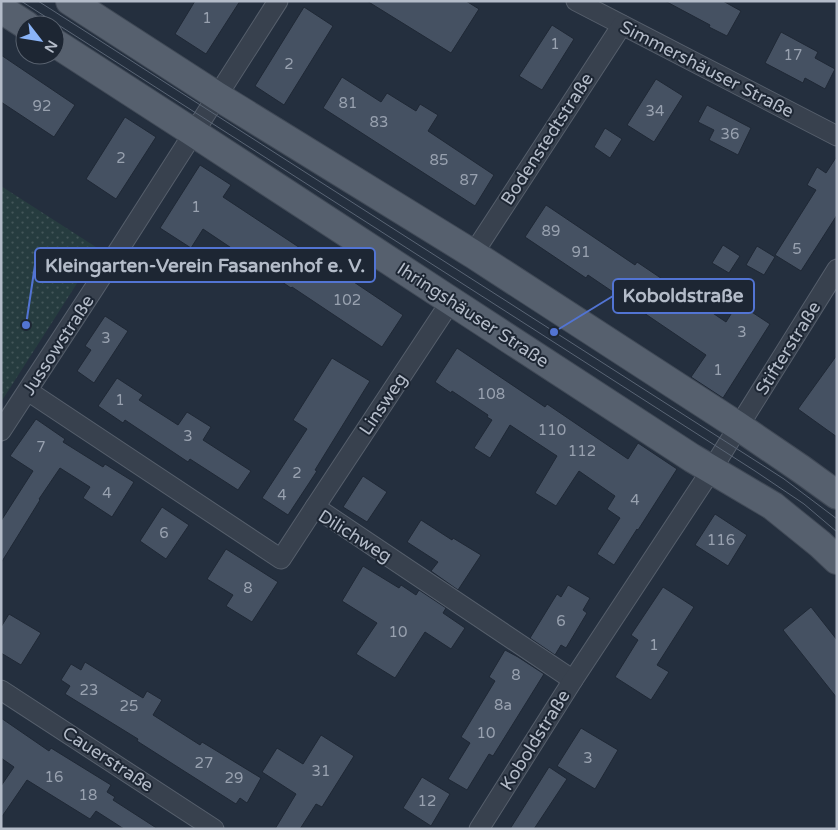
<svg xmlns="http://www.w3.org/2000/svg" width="838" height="830" font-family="'Varela Round',sans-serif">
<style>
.garden{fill:url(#garden-dots)}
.building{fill:#455162;stroke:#1f2835}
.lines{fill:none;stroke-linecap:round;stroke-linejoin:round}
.street-casing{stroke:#565f6c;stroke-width:21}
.primary-casing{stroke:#414a57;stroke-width:30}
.street{stroke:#38414e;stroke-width:19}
.primary{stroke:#56606e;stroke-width:28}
.tram{stroke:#5a6575;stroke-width:1}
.labels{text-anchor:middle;stroke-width:4;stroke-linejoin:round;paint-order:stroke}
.number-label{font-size:15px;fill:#98a1af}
.street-label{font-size:18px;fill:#b4bcc9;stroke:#1d2633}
.leader{fill:none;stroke:#5274d3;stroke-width:2}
.callout-dot{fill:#5274d3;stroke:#1d2633;stroke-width:2}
.callout{fill:#1d2633;stroke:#5274d3;stroke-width:2}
.callout-label{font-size:19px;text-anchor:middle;font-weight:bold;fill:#b4bcc9}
</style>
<defs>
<pattern id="garden-dots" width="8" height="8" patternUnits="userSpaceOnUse" patternTransform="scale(1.25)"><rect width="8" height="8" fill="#263c3f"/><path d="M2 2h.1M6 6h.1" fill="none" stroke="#435659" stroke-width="1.8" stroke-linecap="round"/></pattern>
</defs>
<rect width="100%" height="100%" fill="#242f3e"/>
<path class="garden" d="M1 186 99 249 1 402Z"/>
<g class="building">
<path d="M195 1H240L206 54 175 34Z"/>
<path d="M367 1H466L479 9 451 53Z"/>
<path d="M665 1H723L741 11 727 36 709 27 710 25Z"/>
<path d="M304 7 333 26 284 105 255 86Z"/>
<path d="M552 25 574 39 542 90 519 76Z"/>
<path d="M781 32 818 52 815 58 835 69 825 89 805 78 803 83 765 63Z"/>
<path d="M1 55 75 105 54 137 1 102Z"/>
<path d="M342 77 381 102 387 93 416 111 420 104 438 115 428 131 494 175 475 206 323 108Z"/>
<path d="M656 79 683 96 654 142 627 125Z"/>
<path d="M707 105 751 128 738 155 709 140 714 130 698 122Z"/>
<path d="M125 117 156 137 116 199 86 179Z"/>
<path d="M605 128 622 139 610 158 594 147Z"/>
<path d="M837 156V215L801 271 775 255 816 190 807 185 817 167 826 173Z"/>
<path d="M200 165 231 185 223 197 341 275 342 274 403 315 382 347 292 287 291 288 203 229 191 248 160 228Z"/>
<path d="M546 205 635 265 637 262 726 322 738 303 770 324 723 398 691 377 706 355 588 275 586 278 525 237Z"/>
<path d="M723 245 740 256 729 273 712 263Z"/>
<path d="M757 246 775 257 764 275 746 265Z"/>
<path d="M105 316 128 331 94 383 77 371 91 350 85 346Z"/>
<path d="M457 348 545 407 547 404 628 459 638 443 677 469 638 530 637 529 614 565 597 554 620 518 607 509 615 496 579 471 556 506 535 493 557 456 510 425 490 458 474 448 492 420 487 417 488 415 452 391 451 393 435 382Z"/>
<path d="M837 355V437L798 409Z"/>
<path d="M332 358 370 381 315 470 317 471 288 515 262 498 307 429 293 420Z"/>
<path d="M117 378 143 395 139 400 178 425 187 412 211 427 203 440 251 471 238 490 190 459 188 462 125 420 123 423 98 406Z"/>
<path d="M36 419 65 439 63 442 103 467 105 464 134 482 112 517 83 498 90 487 60 468 39 499 40 500 1 563V521L33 471 10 456Z"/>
<path d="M363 476 387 492 367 522 343 507Z"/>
<path d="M162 507 189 525 166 559 140 541Z"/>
<path d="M715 514 747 535 728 566 695 545Z"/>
<path d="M421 520 452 540 453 538 481 555 458 590 431 571 438 562 407 542Z"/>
<path d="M226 549 278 582 252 622 226 606 233 595 207 579Z"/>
<path d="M363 566 399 588 401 585 416 595 419 590 446 608 443 613 465 628 451 649 425 632 395 678 356 654 377 623 342 601Z"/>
<path d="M568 585 590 598 583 610 587 613 566 648 561 645 555 655 530 638 557 594 561 597Z"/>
<path d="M663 587 694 607 657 665 669 672 651 700 615 677 638 640 631 635Z"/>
<path d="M811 607 837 640V698L783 630Z"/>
<path d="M9 614 41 633 21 665 1 653V627Z"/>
<path d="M505 650 518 657 544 674 493 756 489 754 467 790 448 779 470 743 461 737 495 681 489 677Z"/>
<path d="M85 662 143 698 147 691 162 700 153 715 200 745 202 742 261 778 247 803 240 798 236 804 184 771 137 741 138 739 65 694 70 686 61 680 71 664 81 670Z"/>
<path d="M1 718 49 751 51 748 111 785 107 792 115 797 113 800 158 829H124L96 811 90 819 27 780 1 818V786L14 767 1 758Z"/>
<path d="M581 728 618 750 595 789 557 766Z"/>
<path d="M321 735 354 756 322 807 316 804 300 829H275L296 794 262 772 277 748 303 764Z"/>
<path d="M549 767 567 779 534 829H510Z"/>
<path d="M422 777 450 794 431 826 403 808Z"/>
</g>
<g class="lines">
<defs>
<g id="street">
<path d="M576 1 837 136"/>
<path d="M473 254 622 25"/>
<path d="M28 391 281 559 315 507 573 680"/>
<path d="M1 431 95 287 278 1"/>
<path d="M315 507 451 301"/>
<path d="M1 690 214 829"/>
<path d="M479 829 573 680 712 469 837 269"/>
</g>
<g id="primary">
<path d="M70 1 217 96 473 254 738 426 801 469 837 495"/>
<path d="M1 9 26 25"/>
<path d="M55 43 194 133 451 301 692 458 773 506 820 544 837 560"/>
</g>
</defs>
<use href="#street" class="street-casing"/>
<use href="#primary" class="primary-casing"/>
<use href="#street" class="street"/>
<use href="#primary" class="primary"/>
<g class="tram">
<path d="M21 1 755 471 804 504 837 532"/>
<path d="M38 1 784 479 837 519"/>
</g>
</g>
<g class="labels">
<g class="number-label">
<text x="207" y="23">1</text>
<text x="555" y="49">1</text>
<text x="793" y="60">17</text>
<text x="289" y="69">2</text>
<text x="348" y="108">81</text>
<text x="42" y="111">92</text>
<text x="655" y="116">34</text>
<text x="379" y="127">83</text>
<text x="730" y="139">36</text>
<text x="121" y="163">2</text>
<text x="439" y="165">85</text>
<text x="469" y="185">87</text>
<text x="196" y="212">1</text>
<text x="551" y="236">89</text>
<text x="797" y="254">5</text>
<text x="581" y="257">91</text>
<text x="347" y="305">102</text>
<text x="742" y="337">3</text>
<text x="106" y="343">3</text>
<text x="718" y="375">1</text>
<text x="491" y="399">108</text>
<text x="120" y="405">1</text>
<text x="552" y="435">110</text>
<text x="188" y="441">3</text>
<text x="41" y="452">7</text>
<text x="582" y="456">112</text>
<text x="297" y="478">2</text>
<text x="107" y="498">4</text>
<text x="282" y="500">4</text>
<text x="635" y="505">4</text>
<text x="164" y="538">6</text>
<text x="721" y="545">116</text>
<text x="248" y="593">8</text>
<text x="561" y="626">6</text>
<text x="398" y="637">10</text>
<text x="654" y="650">1</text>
<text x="516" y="680">8</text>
<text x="89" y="695">23</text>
<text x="503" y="710">8a</text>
<text x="129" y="711">25</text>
<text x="486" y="738">10</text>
<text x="588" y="763">3</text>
<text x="204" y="768">27</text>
<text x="321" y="776">31</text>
<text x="54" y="782">16</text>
<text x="234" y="783">29</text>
<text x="88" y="800">18</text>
<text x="427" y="806">12</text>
</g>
<g class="street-label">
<text transform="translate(707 69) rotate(27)" y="6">Simmershäuser Straße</text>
<text transform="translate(547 139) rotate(-57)" y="6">Bodenstedtstraße</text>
<text transform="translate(473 315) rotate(33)" y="6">Ihringshäuser Straße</text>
<text transform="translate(58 345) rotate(-57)" y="6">Jussowstraße</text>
<text transform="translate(788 348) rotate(-58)" y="6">Stifterstraße</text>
<text transform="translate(383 404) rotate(-56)" y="6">Linsweg</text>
<text transform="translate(355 536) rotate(32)" y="6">Dilichweg</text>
<text transform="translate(535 740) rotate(-58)" y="6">Koboldstraße</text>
<text transform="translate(108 759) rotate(33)" y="6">Cauerstraße</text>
</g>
</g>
<path class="leader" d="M26 325L35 265M554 332L613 296"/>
<g class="callout-dot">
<circle cx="26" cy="325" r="5"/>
<circle cx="554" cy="332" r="5"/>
</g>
<g class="callout">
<rect x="35" y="248" width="340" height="34" rx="5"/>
<rect x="613" y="279" width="141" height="34" rx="5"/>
</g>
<g class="callout-label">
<text x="205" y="272">Kleingarten-Verein Fasanenhof e. V.</text>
<text x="683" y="302">Koboldstraße</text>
</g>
<rect width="838" height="830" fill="none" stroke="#b4bcc9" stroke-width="5"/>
<g transform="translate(40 40) rotate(121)"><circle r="24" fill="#1d2633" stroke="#59626f"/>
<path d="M0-4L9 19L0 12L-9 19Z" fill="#8ab4f8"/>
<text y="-8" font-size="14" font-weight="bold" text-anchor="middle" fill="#b4bcc9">N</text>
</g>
</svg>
